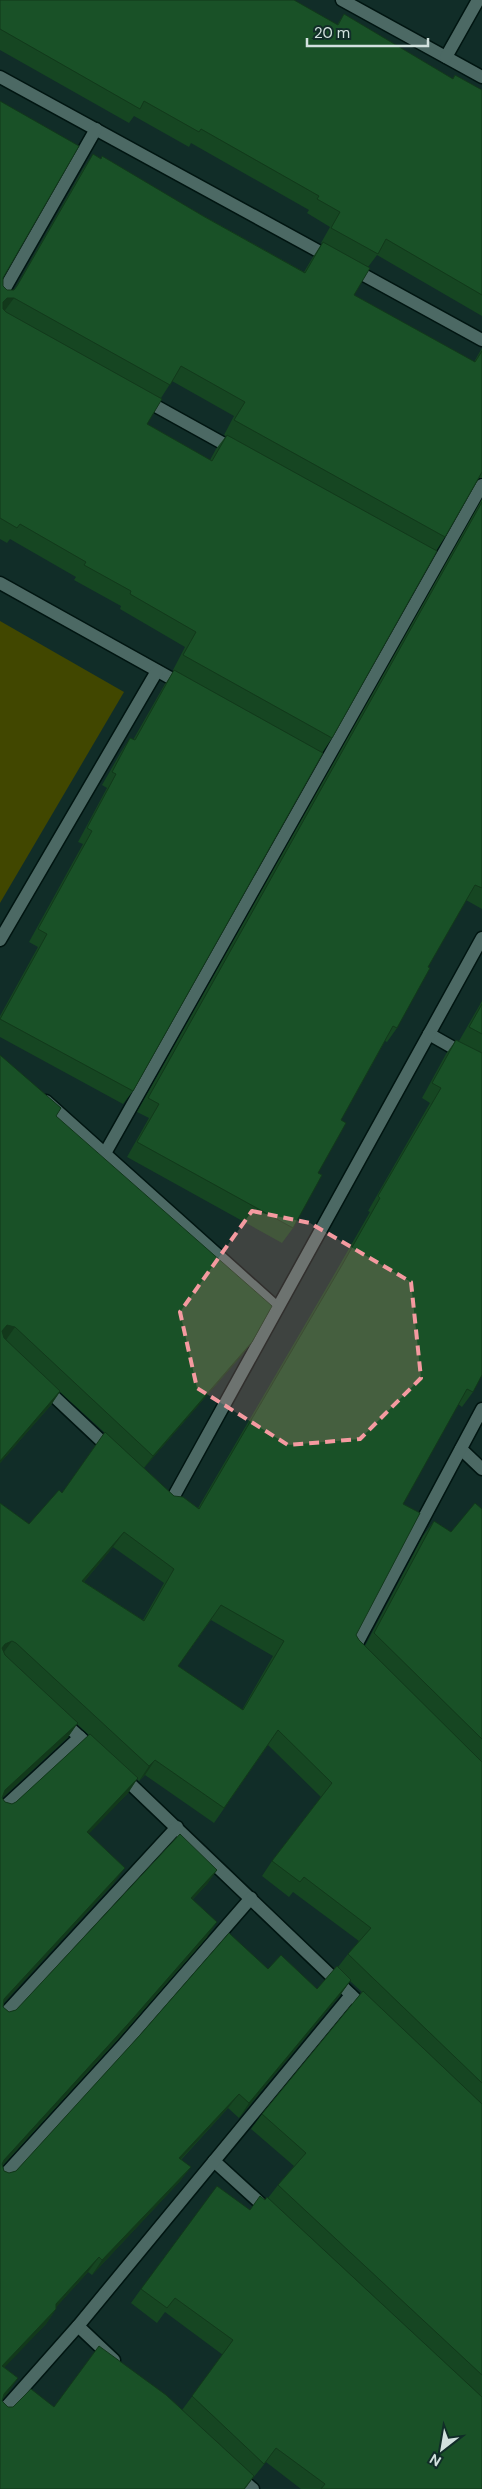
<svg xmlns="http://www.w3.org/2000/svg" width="482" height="2489" font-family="'DM Sans',sans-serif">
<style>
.green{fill:#414700}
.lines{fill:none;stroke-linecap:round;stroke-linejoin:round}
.minor-casing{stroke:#001511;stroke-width:15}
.minor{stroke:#4c6964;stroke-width:12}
.wall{fill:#164622;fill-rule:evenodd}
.shaded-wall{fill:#12391b}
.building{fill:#195127;stroke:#12391b;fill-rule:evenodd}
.marked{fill:#f49aa0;fill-opacity:0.2;stroke:#f49aa0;stroke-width:4;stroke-dasharray:10 6;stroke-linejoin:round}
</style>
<rect width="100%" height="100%" fill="#112d28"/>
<path class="green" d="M0 621 124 692 0 903Z"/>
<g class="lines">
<defs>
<g id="minor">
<path d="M342 0 482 77"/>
<path d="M446 57 478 0"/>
<path d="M0 77 331 258"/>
<path d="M351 268 482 340"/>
<path d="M0 297 96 129"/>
<path d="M143 399 235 450"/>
<path d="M0 583 183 685"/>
<path d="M0 940 157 671"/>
<path d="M429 1034 482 1064"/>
<path d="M46 1101 277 1308"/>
<path d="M104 1155 482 485"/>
<path d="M44 1387 111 1450"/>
<path d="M461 1449 482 1469"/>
<path d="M164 1500 169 1505 482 938"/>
<path d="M359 1653 354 1649 482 1409"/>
<path d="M60 1719 95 1751"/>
<path d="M121 1775 367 2010"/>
<path d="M0 1811 80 1737"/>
<path d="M0 2019 177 1827"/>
<path d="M214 2161 270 2212"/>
<path d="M0 2180 124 2044 251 1898"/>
<path d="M78 2326 114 2360"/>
<path d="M0 2414 78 2326 351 1995"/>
<path d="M236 2474 253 2489"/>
</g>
</defs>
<use href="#minor" class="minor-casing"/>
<use href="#minor" class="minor"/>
</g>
<g class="wall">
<path d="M0 0 337 25 344 14 453 79 455 75 482 90V316L377 255 368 267 354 295 474 362 482 348V478H479L445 537 436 551 332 738 322 753 133 1091 123 1104 0 1037V1016L38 947 29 942 83 844 78 842 107 788 102 785 121 752 130 738 133 740 165 684 174 671 173 670 185 647 120 609 121 606 74 580 76 577 10 539 7 543 0 539V101L3 286 7 290H14L83 169 93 154 304 272 313 257 322 243H321L330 227 307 213 309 210 191 143 189 147 134 116 129 123 0 50ZM172 381 234 416 224 435 226 436 216 449 210 460 147 424 161 398Z"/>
<path d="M482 499V909L466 900 428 967 397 1028 387 1042 385 1041 341 1120 293 1228 282 1243 127 1157 149 1118 137 1112Z"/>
<path d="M482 1001V1375L473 1392 462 1407 458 1404 403 1504 356 1635 359 1640 365 1646 423 1536 434 1521 451 1532 482 1509V2489H301L266 2462 253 2478 245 2489H0V1503L29 1524 62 1493 105 1433 60 1392 51 1405 0 1463V1055L56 1116 252 1342 242 1355 144 1468 174 1496 198 1508 331 1280 370 1212 368 1211 430 1103 422 1098 446 1054 456 1040 459 1041ZM113 1547 164 1583 143 1620 84 1582ZM211 1620 273 1656 242 1710 178 1666ZM77 1724 89 1735 16 1802 12 1804 5 1802 2 1798 68 1737ZM268 1745 321 1797 272 1861 262 1876 289 1897 293 1892 359 1941 348 1954 338 1967 317 1989 268 1969 16 2171 9 2173 4 2171 3 2165 118 2039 207 1937 193 1899 207 1884 217 1870 16 2010 9 2012 3 2007V2003L114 1883 88 1834 128 1793 137 1779 139 1781 145 1775 214 1823ZM350 1981 362 1992 262 2114 251 2129 294 2166 278 2185 268 2198 250 2210 141 2289 131 2303 157 2323 165 2312 223 2355 182 2410 54 2407H8L2 2401 3 2398 18 2378 4 2367 46 2324 56 2309V2307L88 2272 92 2275 180 2181 191 2167 181 2160 228 2108 239 2118 341 1994Z"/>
</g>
<g class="shaded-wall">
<path d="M7 298H14L3 313V302Z"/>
<path d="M7 1325 15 1327 6 1340 0 1333Z"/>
<path d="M252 1342 242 1355 143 1469 153 1456Z"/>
<path d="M60 1391 51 1405 0 1463V1461Z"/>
<path d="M124 1532 113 1547 72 1596 82 1581Z"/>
<path d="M12 1641 1 1656 0 1650 5 1644Z"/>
<path d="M78 1723 68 1737 0 1800 5 1790Z"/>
<path d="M155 1760 145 1775 139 1781 149 1766Z"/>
<path d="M138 1778 128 1793 76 1847 87 1832Z"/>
<path d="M125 1868 114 1883 0 2007 4 1999Z"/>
<path d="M217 1870 207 1884 180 1912 191 1898Z"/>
<path d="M217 1922 207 1937 118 2039 0 2168 4 2160Z"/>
<path d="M351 1980 341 1994 239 2118 249 2103Z"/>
<path d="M239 2094 228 2108 168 2173 179 2158Z"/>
<path d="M191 2167 180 2181 92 2275 102 2260Z"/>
<path d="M99 2257 88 2272 46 2318 56 2304Z"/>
<path d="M56 2309 46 2324 0 2372 2 2366Z"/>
<path d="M18 2378 8 2393 0 2402 4 2394Z"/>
</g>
<g class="building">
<path d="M0 0H294L338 25 344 14 453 79 455 75 482 90V295L386 239 378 254 331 228 340 212 317 199 319 196 201 129 199 132 144 101 140 109 0 29Z"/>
<path d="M0 101 79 146 3 278V286L7 290H14L17 286 93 154 101 159 102 156 203 216 305 273 323 242 370 268 354 295 475 362 482 351V472L445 537 234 420 245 402 181 366 170 385 14 298H7L3 302V309L6 312 162 399 147 424 212 461 227 435 437 551 332 738 183 655 196 632 130 594 131 591 84 565 86 562 20 524 17 528 0 518Z"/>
<path d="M482 502V888L475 885 428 967 430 968 397 1028 393 1026 341 1120 346 1123 318 1173 322 1175 293 1228 137 1142 159 1104 148 1098Z"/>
<path d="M174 670 323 753 133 1091 0 1019 47 934 38 929 92 831 87 828 116 774 112 772 130 738 135 740Z"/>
<path d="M482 1004V1034L469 1027Z"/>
<path d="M456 1040 482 1053V1375L473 1392 467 1389 403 1504 420 1513 356 1635 359 1640 482 1762V2083L348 1954 371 1928 304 1877 300 1882 272 1861 332 1783 278 1730 224 1808 155 1760 149 1766 16 1643 12 1641 5 1644 2 1648 5 1655 78 1723 5 1790 2 1798 5 1802 12 1804 16 1802 90 1734 138 1778 87 1832 125 1868 4 1999 3 2007 9 2012 16 2010 180 1834 217 1870 191 1898 217 1922 128 2024 4 2160 2 2164 4 2171 9 2173 16 2171 140 2035 229 1933 268 1969 281 1955 317 1989 337 1966 351 1980 249 2103 239 2094 179 2158 191 2167 102 2260 99 2257 56 2304V2309L2 2366 18 2378 4 2394 2 2401 8 2407H13L31 2389 54 2407 99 2346 166 2395 254 2476 244 2489H0V1503L29 1524 59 1490 62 1493 105 1432 174 1496 183 1497 199 1509 342 1265 380 1198 378 1196 441 1088 432 1083ZM124 1532 174 1569 144 1621 82 1581ZM221 1605 284 1641 243 1710 178 1666Z"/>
<path d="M0 1055 61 1108 56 1116 272 1306 252 1342 153 1456 15 1327 7 1325 2 1331 4 1338 60 1391 0 1461Z"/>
<path d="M475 1503 482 1509V1739L374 1633 434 1521 451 1532Z"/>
<path d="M363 1991 482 2104V2375L278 2185 306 2153 262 2114Z"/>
<path d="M217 2186 250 2210 260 2196 265 2200 267 2197 482 2397V2489H321L325 2484 276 2448 264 2464 192 2396 233 2340 175 2298 167 2308 141 2289Z"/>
</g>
<path class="marked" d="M252 1211 310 1223 411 1282 421 1378 360 1439 288 1445 197 1388 180 1312Z"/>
<g transform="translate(442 2449) rotate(211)" stroke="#112d28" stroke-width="4" paint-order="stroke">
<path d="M0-4L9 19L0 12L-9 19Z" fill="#d2e1de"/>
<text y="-8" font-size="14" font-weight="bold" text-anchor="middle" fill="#d2e1de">N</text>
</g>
<path d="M307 38v8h121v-8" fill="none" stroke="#d2e1de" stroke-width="2.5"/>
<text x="314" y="38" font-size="15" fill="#d2e1de" stroke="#112d28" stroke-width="4" paint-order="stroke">20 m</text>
</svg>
